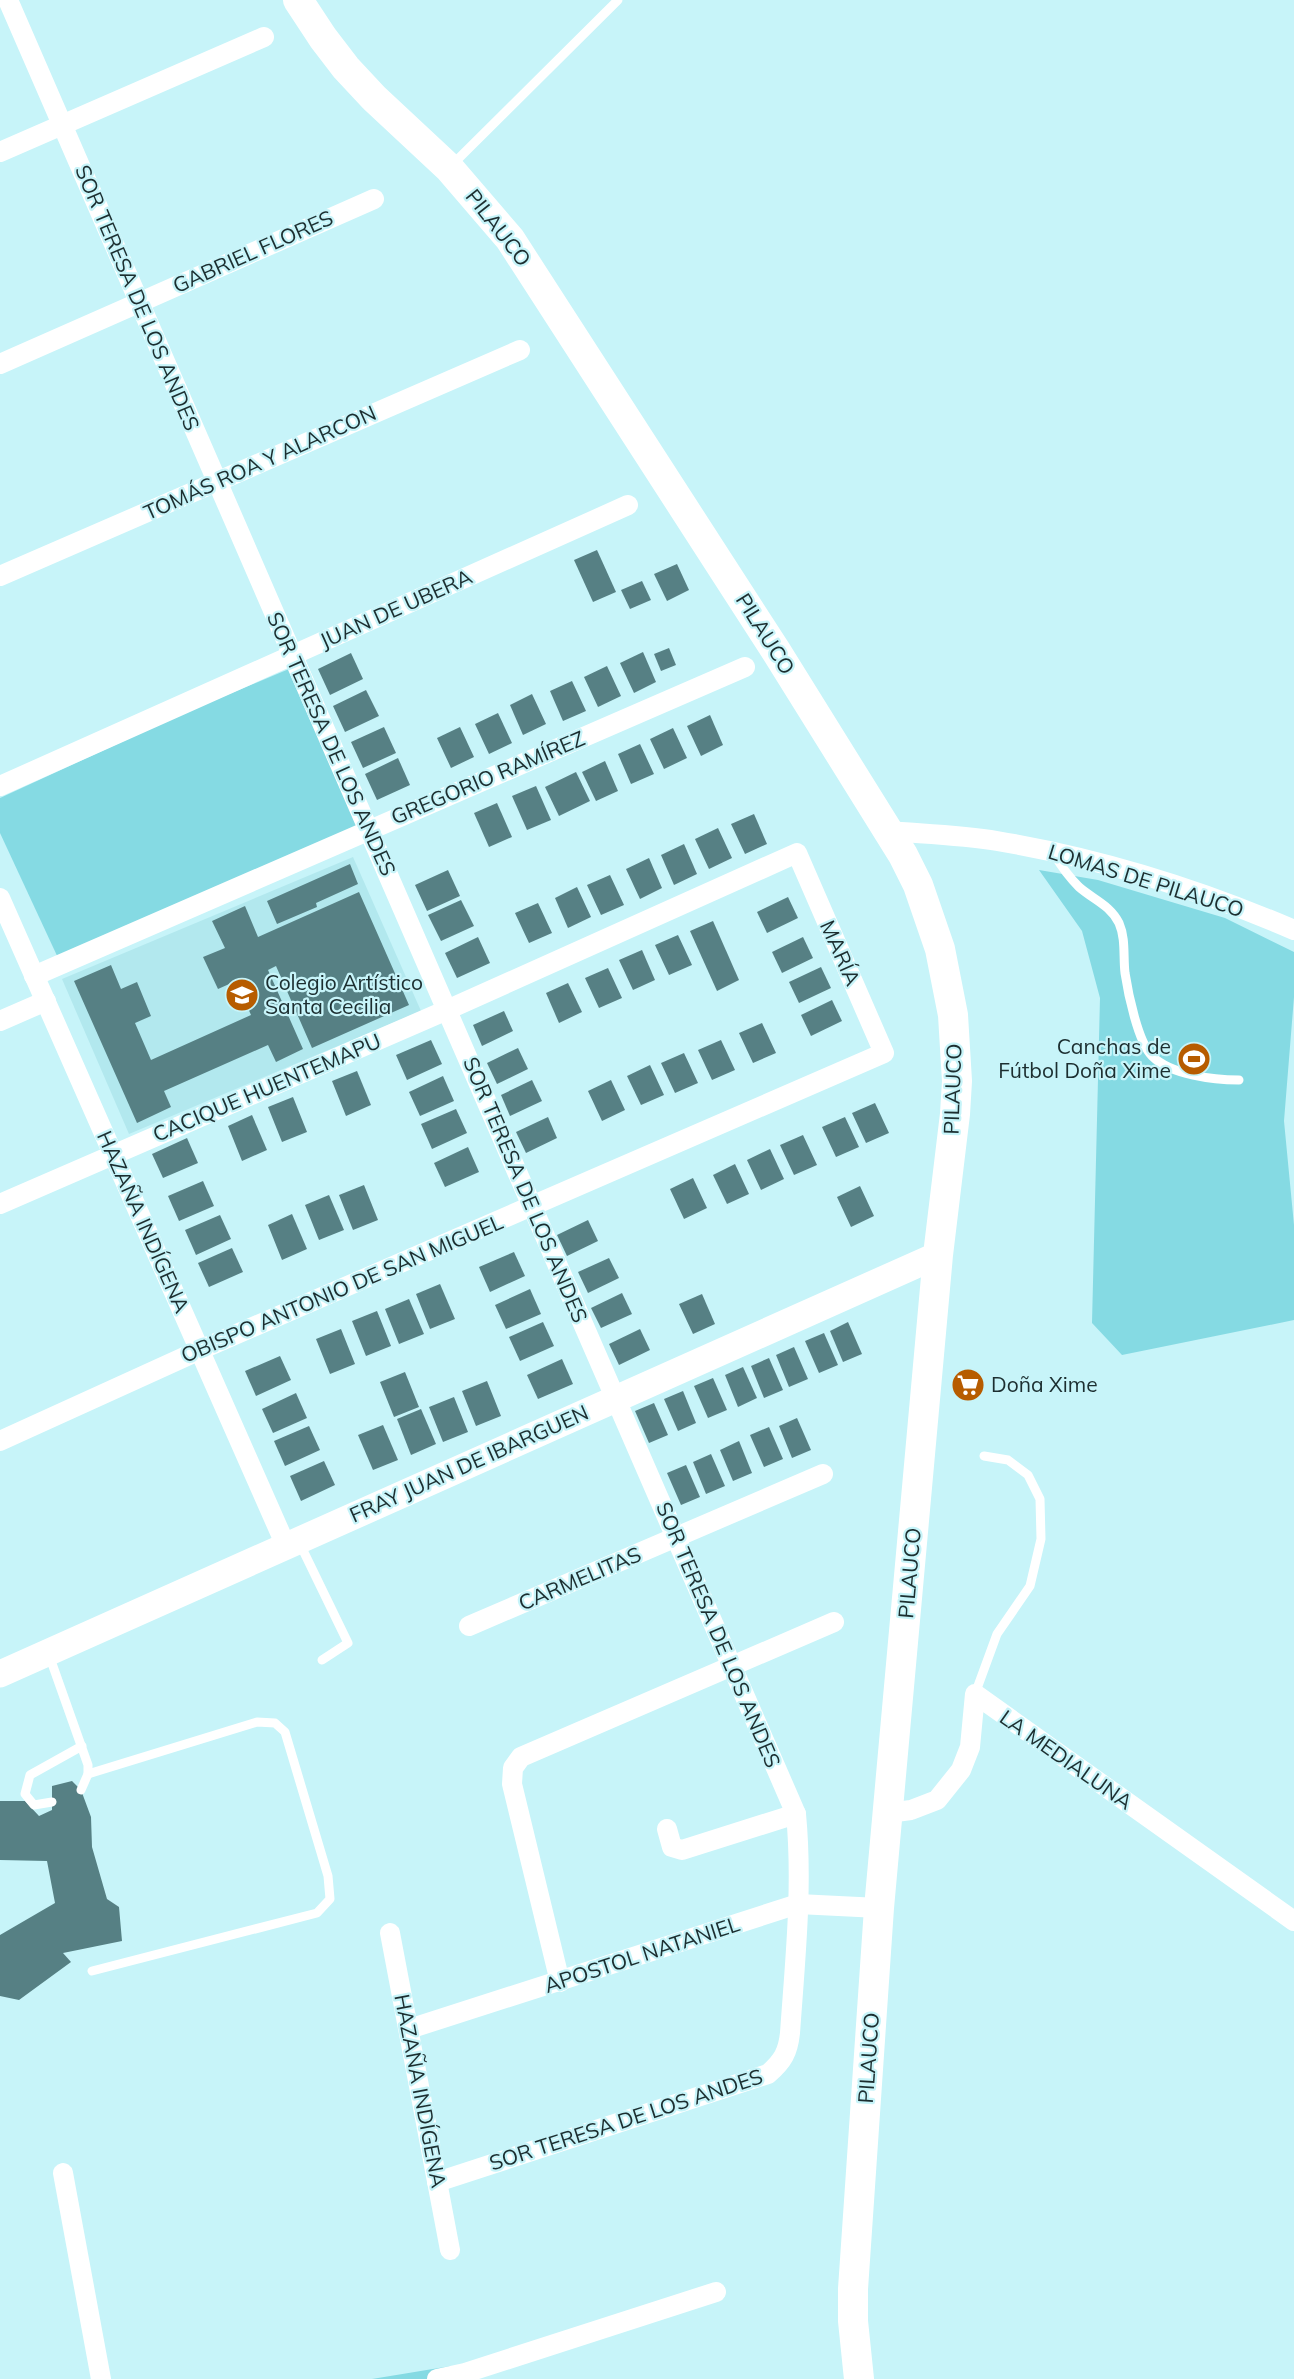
<svg xmlns="http://www.w3.org/2000/svg" width="1294" height="2379" font-family="Mulish,sans-serif">
<style>
.built{fill:#b2e8ee}
.green{fill:#85dae3}
.building{fill:#568084}
.lines{fill:none;stroke-linecap:round;stroke-linejoin:round}
.lane{stroke:#fff;stroke-width:9}
.street{stroke:#fff;stroke-width:20}
.secondary{stroke:#fff;stroke-width:27}
.primary{stroke:#fff;stroke-width:30}
.labels{text-anchor:middle;stroke-width:4.5;stroke-linejoin:round;paint-order:stroke}
.street-label{font-size:21px;fill:#1c2e30;stroke:#c7f4f9}
.poi-label{font-size:21px;fill:#1c2e30;stroke:#c7f4f9;text-anchor:start}
</style>
<rect width="100%" height="100%" fill="#c7f4f9"/>
<path class="built" d="M353 857 421 1011 129 1134 62 979Z"/>
<g class="green">
<path d="M289 669 359 827 59 960 0 833V798L189 711Z"/>
<path d="M1039 870 1098 880 1225 918 1294 952V997L1284 1121 1294 1225V1320L1122 1355 1092 1323 1100 998 1082 931Z"/>
<path d="M451 2366 453 2379H372Z"/>
</g>
<g class="building">
<path d="M597 550 616 592 593 602 574 560Z"/>
<path d="M677 564 689 590 667 601 654 574Z"/>
<path d="M642 581 651 600 630 609 621 590Z"/>
<path d="M669 648 676 665 661 671 654 654Z"/>
<path d="M643 652 656 682 634 693 620 663Z"/>
<path d="M351 653 363 679 330 695 318 669Z"/>
<path d="M607 666 621 696 598 707 584 677Z"/>
<path d="M572 681 586 711 563 721 550 691Z"/>
<path d="M366 690 379 716 345 732 333 706Z"/>
<path d="M532 694 546 724 523 735 510 705Z"/>
<path d="M498 713 512 743 489 754 475 724Z"/>
<path d="M710 715 723 745 701 756 687 726Z"/>
<path d="M384 727 396 753 363 768 351 742Z"/>
<path d="M460 727 474 757 451 768 437 738Z"/>
<path d="M673 728 687 758 664 769 650 739Z"/>
<path d="M640 744 654 774 631 784 618 754Z"/>
<path d="M398 758 410 785 377 800 365 774Z"/>
<path d="M605 761 618 791 596 801 582 772Z"/>
<path d="M576 772 590 801 559 816 545 787Z"/>
<path d="M536 786 551 820 527 830 512 796Z"/>
<path d="M497 803 512 837 489 847 474 813Z"/>
<path d="M754 814 767 844 745 854 731 824Z"/>
<path d="M718 828 732 858 709 869 695 839Z"/>
<path d="M684 844 697 874 674 885 661 855Z"/>
<path d="M649 858 662 888 640 899 626 869Z"/>
<path d="M350 864 358 884 316 903 317 907 277 924 267 901Z"/>
<path d="M448 870 460 896 427 911 415 885Z"/>
<path d="M610 875 624 905 601 915 587 885Z"/>
<path d="M577 887 591 917 568 928 555 898Z"/>
<path d="M359 892 409 1005 312 1048 276 966 268 970 303 1049 276 1062 268 1045 164 1091 171 1107 137 1123 74 981 111 965 121 989 137 982 151 1016 135 1023 151 1060 251 1015 236 981 218 989 203 957 225 948 212 921 245 906 258 937Z"/>
<path d="M788 897 798 918 767 933 757 912Z"/>
<path d="M461 900 474 926 441 941 428 915Z"/>
<path d="M538 903 552 933 529 943 515 913Z"/>
<path d="M713 921 739 980 717 991 690 931Z"/>
<path d="M678 935 692 965 669 975 655 945Z"/>
<path d="M478 937 490 963 457 978 445 953Z"/>
<path d="M803 937 813 958 782 973 772 952Z"/>
<path d="M642 950 655 980 633 990 619 960Z"/>
<path d="M821 967 831 988 799 1003 789 982Z"/>
<path d="M608 968 622 998 599 1008 585 978Z"/>
<path d="M568 983 582 1012 559 1023 546 993Z"/>
<path d="M832 1000 842 1021 811 1036 801 1015Z"/>
<path d="M504 1011 513 1031 482 1046 473 1025Z"/>
<path d="M762 1023 776 1053 753 1063 739 1033Z"/>
<path d="M431 1040 442 1064 407 1080 396 1055Z"/>
<path d="M721 1040 735 1070 712 1080 698 1050Z"/>
<path d="M518 1048 528 1069 497 1084 487 1063Z"/>
<path d="M684 1053 698 1083 675 1093 661 1063Z"/>
<path d="M650 1065 664 1095 641 1105 627 1076Z"/>
<path d="M357 1071 371 1105 346 1116 332 1081Z"/>
<path d="M443 1076 454 1101 420 1116 409 1092Z"/>
<path d="M532 1080 542 1101 510 1116 501 1095Z"/>
<path d="M611 1080 625 1110 602 1121 588 1091Z"/>
<path d="M293 1097 307 1132 282 1142 268 1107Z"/>
<path d="M875 1103 889 1133 866 1143 852 1113Z"/>
<path d="M456 1109 467 1133 432 1149 421 1124Z"/>
<path d="M252 1115 267 1150 242 1161 228 1126Z"/>
<path d="M548 1117 557 1138 526 1153 516 1132Z"/>
<path d="M845 1117 859 1147 836 1157 822 1127Z"/>
<path d="M803 1135 817 1165 794 1175 780 1145Z"/>
<path d="M187 1138 198 1163 163 1178 152 1154Z"/>
<path d="M468 1147 479 1172 445 1187 434 1163Z"/>
<path d="M770 1149 784 1179 761 1190 747 1160Z"/>
<path d="M735 1164 749 1194 727 1204 713 1175Z"/>
<path d="M693 1178 707 1208 684 1219 670 1189Z"/>
<path d="M203 1181 214 1206 179 1221 168 1196Z"/>
<path d="M364 1185 378 1220 353 1230 339 1195Z"/>
<path d="M860 1186 874 1216 851 1227 837 1197Z"/>
<path d="M329 1195 344 1230 319 1240 305 1205Z"/>
<path d="M292 1214 307 1249 282 1260 268 1225Z"/>
<path d="M220 1215 231 1239 196 1255 185 1230Z"/>
<path d="M588 1220 598 1241 567 1256 557 1235Z"/>
<path d="M232 1248 243 1272 209 1287 198 1263Z"/>
<path d="M514 1252 525 1276 490 1292 479 1267Z"/>
<path d="M609 1258 619 1278 588 1293 578 1272Z"/>
<path d="M440 1284 455 1319 430 1329 416 1294Z"/>
<path d="M530 1289 541 1314 506 1329 495 1305Z"/>
<path d="M622 1293 632 1314 601 1328 591 1308Z"/>
<path d="M702 1294 715 1324 693 1334 679 1304Z"/>
<path d="M409 1299 424 1334 399 1344 385 1309Z"/>
<path d="M377 1311 391 1346 366 1356 352 1321Z"/>
<path d="M543 1322 554 1346 520 1361 509 1337Z"/>
<path d="M848 1322 862 1354 843 1362 830 1331Z"/>
<path d="M341 1329 355 1364 330 1374 316 1339Z"/>
<path d="M640 1329 650 1350 619 1365 609 1344Z"/>
<path d="M824 1333 838 1365 819 1373 805 1341Z"/>
<path d="M794 1347 808 1379 789 1387 776 1355Z"/>
<path d="M280 1356 291 1380 256 1396 245 1371Z"/>
<path d="M769 1358 783 1390 764 1398 751 1366Z"/>
<path d="M562 1359 573 1384 538 1399 527 1375Z"/>
<path d="M743 1367 757 1398 738 1407 725 1375Z"/>
<path d="M405 1372 419 1407 394 1417 380 1382Z"/>
<path d="M713 1378 727 1410 708 1418 694 1386Z"/>
<path d="M487 1381 501 1416 476 1426 462 1391Z"/>
<path d="M683 1391 696 1423 678 1431 664 1399Z"/>
<path d="M296 1393 307 1418 273 1433 262 1409Z"/>
<path d="M454 1397 468 1432 443 1442 429 1407Z"/>
<path d="M654 1403 668 1435 649 1443 635 1411Z"/>
<path d="M421 1409 436 1444 411 1455 397 1419Z"/>
<path d="M797 1418 811 1450 792 1458 779 1426Z"/>
<path d="M383 1425 398 1460 373 1470 358 1435Z"/>
<path d="M309 1426 320 1450 285 1466 274 1441Z"/>
<path d="M769 1427 783 1459 764 1467 750 1435Z"/>
<path d="M739 1441 752 1473 733 1481 720 1450Z"/>
<path d="M711 1454 725 1486 706 1494 693 1462Z"/>
<path d="M324 1461 335 1485 301 1501 290 1476Z"/>
<path d="M686 1465 700 1497 681 1505 667 1473Z"/>
<path d="M72 1781 81 1790 91 1817 92 1847 107 1899 119 1907 122 1941 63 1953 71 1962 19 2000 0 1996V1935L55 1903 47 1861 0 1860V1801H25L39 1816 52 1810V1786Z"/>
</g>
<g class="lines">
<g class="lane">
<path d="M452 165 618 0"/>
<path d="M1054 854C1061 866 1069 877 1079 887 1094 900 1110 905 1119 923 1126 939 1123 957 1125 973 1128 993 1138 1042 1152 1056 1171 1075 1214 1080 1239 1080"/>
<path d="M299 1542 348 1643 322 1660"/>
<path d="M49 1655 88 1765V1774L81 1790"/>
<path d="M975 1694 997 1634 1030 1586 1041 1539 1040 1499 1028 1475 1008 1460 984 1456"/>
<path d="M88 1774 257 1722 275 1723 285 1732 328 1876 330 1899 317 1913 92 1971"/>
<path d="M52 1802 34 1805 25 1794 30 1775 82 1746"/>
</g>
<g class="street">
<path d="M8 0 796 1814C803 1887 795 1961 790 2033 788 2052 783 2061 768 2074L437 2182"/>
<path d="M0 152 264 37"/>
<path d="M0 364 374 199"/>
<path d="M0 576 520 350"/>
<path d="M0 786 628 505"/>
<path d="M888 831C924 834 961 835 997 841 1099 858 1199 889 1294 930"/>
<path d="M0 898 286 1546"/>
<path d="M34 976 745 667"/>
<path d="M0 1021 46 1001"/>
<path d="M0 1204 447 1010 797 853 884 1053 200 1350 0 1441"/>
<path d="M469 1626 823 1474"/>
<path d="M888 1813 911 1810 937 1800 961 1770 970 1747 975 1694 1294 1921"/>
<path d="M667 1829 672 1847 682 1850 796 1814"/>
<path d="M390 1933 450 2250"/>
<path d="M560 1982 512 1784 513 1768 521 1757 834 1622"/>
<path d="M409 2029 798 1904 879 1908"/>
<path d="M63 2173 101 2379"/>
<path d="M437 2379 465 2373 716 2292"/>
</g>
<path class="secondary" d="M0 1674 938 1255"/>
<path class="primary" d="M298 0 323 38 346 68 374 98 449 168 510 239 776 651 903 855 918 885 940 949 953 1015 957 1081 955 1114 938 1255 879 1908 853 2289V2321L859 2379"/>
</g>
<defs>
<symbol id="school-disc" viewBox="-11 -11 22 22"><circle r="9.5" fill="#b75c00" stroke="#c7f4f9"/><path d="M0-5L7-2L0 1L-7-2ZM-4 1L0 2.5L4 1V4Q0 6-4 4Z" fill="#fff"/></symbol>
<symbol id="stadium-disc" viewBox="-11 -11 22 22"><circle r="9.5" fill="#b75c00" stroke="#c7f4f9"/><path d="M0-5a6.5 5 0 1 0 0 10a6.5 5 0 1 0 0-10ZM-3.5-1.8h7v3.6h-7Z" fill="#fff"/></symbol>
<symbol id="supermarket-disc" viewBox="-11 -11 22 22"><circle r="9.5" fill="#b75c00" stroke="#c7f4f9"/><path d="M-6-5.5h2.5l.6 2H6L4.5 2H-2.5L-4.4-4H-6ZM-1.5 3.2a1.3 1.3 0 1 0 .1 0ZM3 3.2a1.3 1.3 0 1 0 .1 0Z" fill="#fff"/></symbol>
</defs>
<g fill-rule="evenodd">
<use href="#school-disc" x="223" y="976" width="38" height="38"/>
<use href="#stadium-disc" x="1175" y="1040" width="38" height="38"/>
<use href="#supermarket-disc" x="949" y="1366" width="38" height="38"/>
</g>
<g class="labels">
<g class="street-label">
<text transform="translate(498 228) rotate(52)" y="7">PILAUCO</text>
<text transform="translate(253 252) rotate(-24)" y="7">GABRIEL FLORES</text>
<text transform="translate(137 298) rotate(67)" y="7">SOR TERESA DE LOS ANDES</text>
<text transform="translate(260 463) rotate(-24)" y="7">TOMÁS ROA Y ALARCON</text>
<text transform="translate(396 609) rotate(-24)" y="7">JUAN DE UBERA</text>
<text transform="translate(765 634) rotate(58)" y="7">PILAUCO</text>
<text transform="translate(331 744) rotate(66)" y="7">SOR TERESA DE LOS ANDES</text>
<text transform="translate(488 778) rotate(-23)" y="7">GREGORIO RAMÍREZ</text>
<text transform="translate(1146 881) rotate(17)" y="7">LOMAS DE PILAUCO</text>
<text transform="translate(840 953) rotate(66)" y="7">MARÍA</text>
<text transform="translate(267 1088) rotate(-23)" y="7">CACIQUE HUENTEMAPU</text>
<text transform="translate(953 1089) rotate(-88)" y="7">PILAUCO</text>
<text transform="translate(525 1190) rotate(67)" y="7">SOR TERESA DE LOS ANDES</text>
<text transform="translate(143 1222) rotate(66)" y="7">HAZAÑA INDÍGENA</text>
<text transform="translate(342 1289) rotate(-23)" y="7">OBISPO ANTONIO DE SAN MIGUEL</text>
<text transform="translate(469 1464) rotate(-24)" y="7">FRAY JUAN DE IBARGUEN</text>
<text transform="translate(910 1573) rotate(-85)" y="7">PILAUCO</text>
<text transform="translate(580 1579) rotate(-23)" y="7">CARMELITAS</text>
<text transform="translate(718 1635) rotate(67)" y="7">SOR TERESA DE LOS ANDES</text>
<text transform="translate(1066 1760) rotate(35)" y="7">LA MEDIALUNA</text>
<text transform="translate(642 1955) rotate(-18)" y="7">APOSTOL NATANIEL</text>
<text transform="translate(869 2058) rotate(-86)" y="7">PILAUCO</text>
<text transform="translate(420 2091) rotate(79)" y="7">HAZAÑA INDÍGENA</text>
<text transform="translate(626 2120) rotate(-18)" y="7">SOR TERESA DE LOS ANDES</text>
</g>
<g class="poi-label">
<text x="265" y="990">Colegio Artístico<tspan x="265" dy="24">Santa Cecilia</tspan></text>
<text x="1171" y="1054" text-anchor="end">Canchas de<tspan x="1171" dy="24">Fútbol Doña Xime</tspan></text>
<text x="991" y="1392">Doña Xime</text>
</g>
</g>
</svg>
